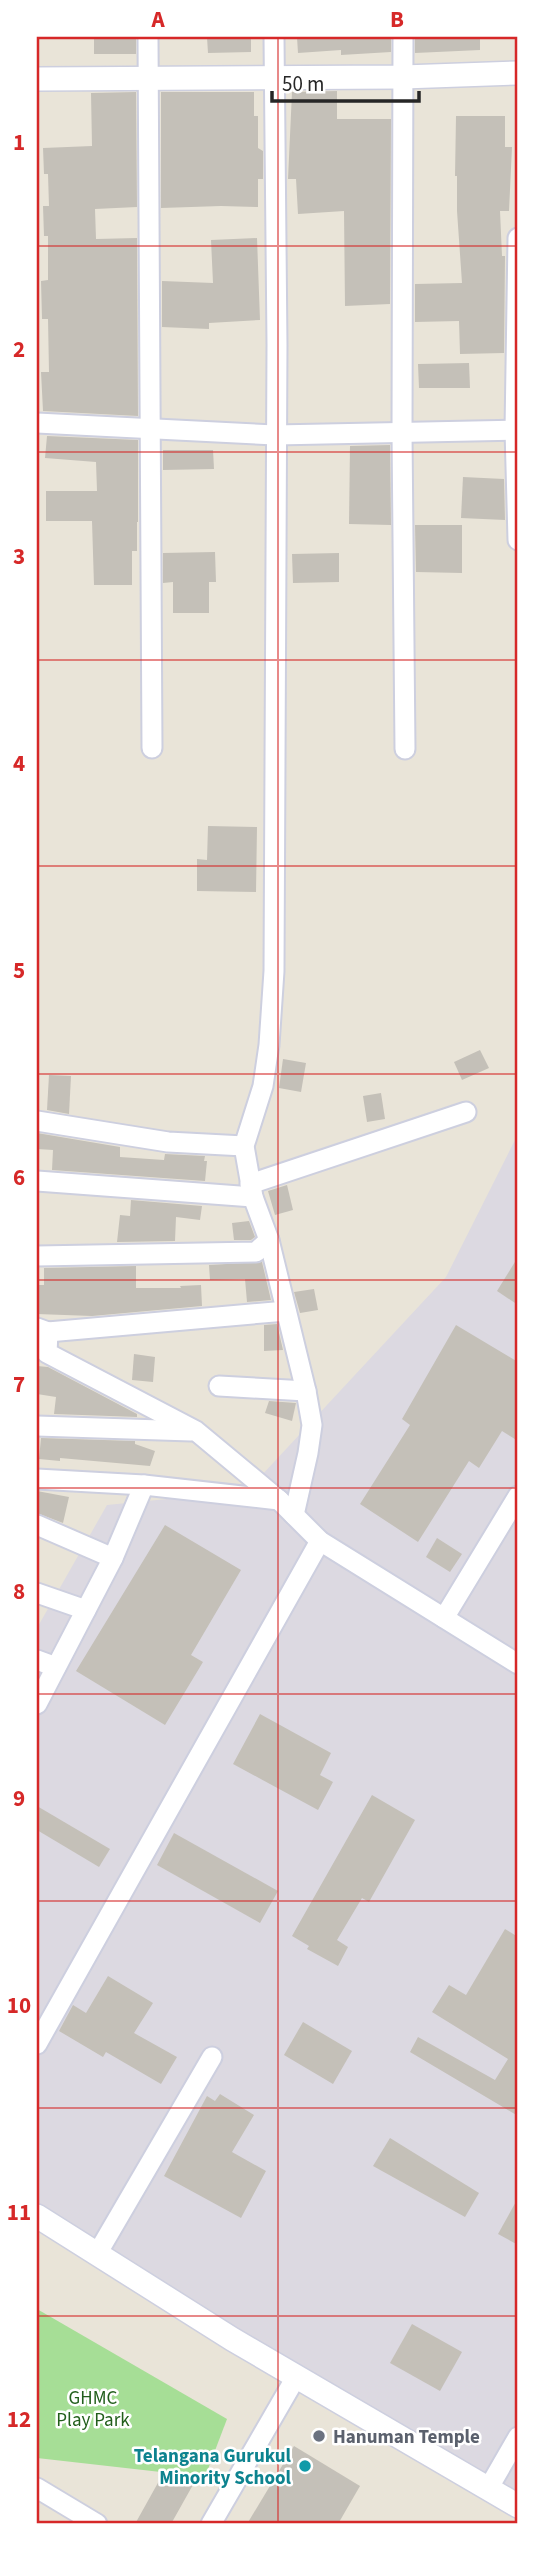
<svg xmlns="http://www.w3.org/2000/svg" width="555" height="2561" font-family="'Source Sans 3',sans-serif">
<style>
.industrial{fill:#dcd9e1}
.green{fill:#a6de96}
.building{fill:#c4c0b8}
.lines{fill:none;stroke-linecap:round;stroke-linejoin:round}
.minor-casing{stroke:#cdcfdf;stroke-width:23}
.tertiary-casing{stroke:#cdcfdf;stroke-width:26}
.minor{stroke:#fff;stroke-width:19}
.tertiary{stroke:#fff;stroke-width:23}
.grid{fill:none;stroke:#d62828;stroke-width:2;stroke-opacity:0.55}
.worship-dot{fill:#6b7280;stroke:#fff;stroke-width:2.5}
.culture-dot{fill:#0f9aa8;stroke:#fff;stroke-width:2.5}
.labels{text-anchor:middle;stroke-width:5;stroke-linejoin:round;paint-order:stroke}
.park-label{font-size:19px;fill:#215e1b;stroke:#fff}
.worship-label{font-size:19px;font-weight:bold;fill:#5b616d;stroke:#fff;text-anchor:start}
.culture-label{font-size:19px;font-weight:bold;fill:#0d838f;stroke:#fff;text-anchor:end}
.neatline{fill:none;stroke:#d62828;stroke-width:2.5}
.grid-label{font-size:23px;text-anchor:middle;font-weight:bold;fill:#d62828}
</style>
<rect width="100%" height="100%" fill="#e9e4d8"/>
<path class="industrial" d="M518 1134V2516L37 2213V1628L107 1505 247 1491 446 1277Z"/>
<path class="green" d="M37 2309 227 2419 205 2477 37 2458Z"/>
<g class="building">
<rect x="94" y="37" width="42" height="17"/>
<path d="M207 37H251V52L208 53Z"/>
<path d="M297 37H391V52L341 55V50L298 53Z"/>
<path d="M415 37H480V50L415 53Z"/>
<path d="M337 91V119H391L390 304 345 306 344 211 298 214 296 179H288L292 92Z"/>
<path d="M136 92 137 207 95 209 96 239 137 238 138 416 43 411 41 372H49L48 319H42L41 281 48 280V236H44L43 206H49L48 174H44L43 148 92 146 91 93Z"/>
<path d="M161 92H254V116H258V148L263 151V179H258V207L221 206 161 208Z"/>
<path d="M456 116H505V147H512L509 211H500L502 256H505L504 353 460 354 459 321 415 322V284L462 283 457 211V176H455Z"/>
<path d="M257 238 260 320 209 323V329L162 327V281L213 283 211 240Z"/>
<path d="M469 363 470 388H419L418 364Z"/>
<path d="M47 436 138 440V522H137V551H132V585H94L92 521H46V491H97L96 462 45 458Z"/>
<path d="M390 445 391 525 349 524 350 446Z"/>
<path d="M163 450H213L214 469 163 470Z"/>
<path d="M463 477 504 479 505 520 461 518Z"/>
<path d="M415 525H462V573L416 572Z"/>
<path d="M215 552 216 582H209V613H173V582L163 583V553Z"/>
<path d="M339 553V582L293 583 292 554Z"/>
<path d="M208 826 257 827 256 892 197 891V859L207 860Z"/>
<path d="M480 1050 489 1068 462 1080 454 1062Z"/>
<path d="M283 1059 306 1063 301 1092 279 1088Z"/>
<path d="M49 1075 71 1076 69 1114 47 1110Z"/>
<path d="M381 1093 385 1119 367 1122 363 1096Z"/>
<path d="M37 1133 120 1147V1157L164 1160 165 1154 205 1156 204 1161H207L205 1181 52 1170 53 1150 37 1149Z"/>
<path d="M287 1185 293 1210 275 1215 268 1191Z"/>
<path d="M131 1200 202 1206 200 1220 176 1217 175 1241 117 1242 120 1215 130 1216Z"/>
<path d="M249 1221 255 1237 251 1240H234L232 1223Z"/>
<path d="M518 1257V1305L497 1291Z"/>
<path d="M262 1262 271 1300 247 1302 245 1279 210 1280 209 1265Z"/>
<path d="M136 1266V1288H181L180 1286 201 1285 202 1306 92 1316 37 1314V1285H44V1268Z"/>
<path d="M314 1289 318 1310 300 1313 294 1292Z"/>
<path d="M277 1324 283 1350 264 1351V1325Z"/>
<path d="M456 1325 518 1362V1441L502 1431 479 1468 469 1461 418 1542 360 1504 410 1425 402 1419Z"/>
<path d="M134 1354 155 1357 153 1382 132 1380Z"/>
<path d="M37 1366 48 1367 137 1414V1417L54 1414 56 1397 37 1394Z"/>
<path d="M269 1401 296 1403 292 1421 265 1413Z"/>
<path d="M41 1438 135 1441V1444L155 1451 150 1466 60 1458V1461L39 1459Z"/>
<path d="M37 1491 69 1497 63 1523 37 1513Z"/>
<path d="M165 1525 241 1570 191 1655 203 1662 165 1725 76 1671Z"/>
<path d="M437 1538 462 1554 450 1572 426 1557Z"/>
<path d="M260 1714 331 1753 320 1775 333 1782 318 1810 233 1764Z"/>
<path d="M372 1795 415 1820 369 1902 362 1898 337 1940 348 1947 338 1966 307 1949 309 1946 292 1936Z"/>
<path d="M37 1806 110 1849 99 1867 37 1830Z"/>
<path d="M174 1833 278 1891 260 1923 157 1865Z"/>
<path d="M505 1929 518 1937V2116L410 2052 418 2037 495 2080 508 2059 432 2012 449 1985 466 1995Z"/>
<path d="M108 1976 153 2003 134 2033 177 2057 161 2084 106 2052 103 2057 59 2031 73 2005 86 2013Z"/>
<path d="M303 2022 352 2051 333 2084 284 2055Z"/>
<path d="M220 2094 254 2115 232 2152 266 2171 241 2218 164 2176 207 2096 215 2101Z"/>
<path d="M390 2138 479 2193 465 2217 373 2166Z"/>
<path d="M518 2198V2245L498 2234Z"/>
<path d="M412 2324 462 2352 440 2391 390 2363Z"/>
<path d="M294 2446 360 2486 338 2524H247Z"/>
<path d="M164 2472 171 2477 174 2472 194 2483 171 2524H135Z"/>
</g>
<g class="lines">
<defs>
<g id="minor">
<path d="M148 37 152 748"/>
<path d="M274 37 277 345 274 971 269 1045 263 1086 244 1146 253 1197 269 1240 306 1391 312 1425 308 1453 294 1515"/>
<path d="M403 37 402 433 405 749"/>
<path d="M518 238 515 430 518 540"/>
<path d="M37 423 275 435 518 430"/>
<path d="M37 1121 168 1142 244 1146"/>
<path d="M37 1181 253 1197"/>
<path d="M250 1184 466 1112"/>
<path d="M37 1256 256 1252 269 1240"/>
<path d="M37 1328 48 1332 47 1353 196 1431 279 1500 320 1541 518 1664"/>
<path d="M48 1332 286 1311"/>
<path d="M219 1386 306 1391"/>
<path d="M37 1426 191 1431"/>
<path d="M37 1479 144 1485 279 1500"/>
<path d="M37 1525 113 1558"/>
<path d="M37 1593 86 1610"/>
<path d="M444 1618 518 1496"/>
<path d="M37 1660 56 1667"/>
<path d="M37 1704 113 1558 144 1485"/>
<path d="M37 2044 320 1541"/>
<path d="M97 2254 212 2057"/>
<path d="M37 2488 97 2524"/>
<path d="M488 2489 518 2437"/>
<path d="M211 2524 296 2377"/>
</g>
<g id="tertiary">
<path d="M37 79 403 77 518 73"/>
<path d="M37 2216 232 2339 518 2506"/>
</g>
</defs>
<use href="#minor" class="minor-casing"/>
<use href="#tertiary" class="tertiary-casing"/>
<use href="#minor" class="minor"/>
<use href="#tertiary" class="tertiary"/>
</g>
<path class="grid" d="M278 37V2524M37 246H518M37 452H518M37 660H518M37 866H518M37 1074H518M37 1280H518M37 1488H518M37 1694H518M37 1901H518M37 2108H518M37 2316H518"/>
<circle class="worship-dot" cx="319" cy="2436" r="7"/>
<circle class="culture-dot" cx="305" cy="2466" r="7"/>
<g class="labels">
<g class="park-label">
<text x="93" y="2404">GHMC<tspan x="93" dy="22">Play Park</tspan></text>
</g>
<g class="worship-label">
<text x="333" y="2443">Hanuman Temple</text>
</g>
<g class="culture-label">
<text x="291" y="2462">Telangana Gurukul<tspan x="291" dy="22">Minority School</tspan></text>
</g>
</g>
<rect width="555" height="2561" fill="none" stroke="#ffffff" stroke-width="77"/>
<path d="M272 91v10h147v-10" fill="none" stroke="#262626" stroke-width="3.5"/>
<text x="282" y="91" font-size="21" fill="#262626" stroke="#ffffff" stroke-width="5" paint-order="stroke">50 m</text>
<rect x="38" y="38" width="478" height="2484" class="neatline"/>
<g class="grid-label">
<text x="158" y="27">A</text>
<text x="397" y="27">B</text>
<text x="19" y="150">1</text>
<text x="19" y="357">2</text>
<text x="19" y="564">3</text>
<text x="19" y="771">4</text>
<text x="19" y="978">5</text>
<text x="19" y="1185">6</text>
<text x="19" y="1392">7</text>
<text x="19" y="1599">8</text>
<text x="19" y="1806">9</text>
<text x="19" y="2013">10</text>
<text x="19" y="2220">11</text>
<text x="19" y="2427">12</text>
</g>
</svg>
